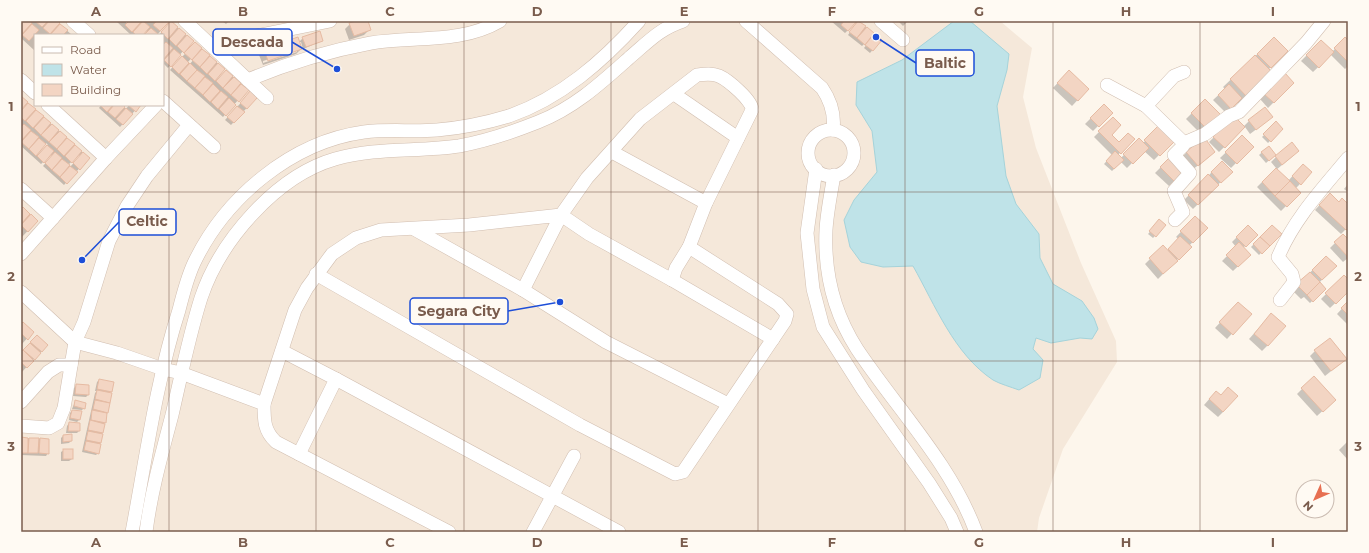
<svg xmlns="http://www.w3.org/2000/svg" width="1369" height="553" font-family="Montserrat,sans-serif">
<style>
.residential{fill:#f5e8da;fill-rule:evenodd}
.water{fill:#bfe3e8;stroke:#a5d3da}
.shadow{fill:#0003;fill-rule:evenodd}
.building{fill:#f3d5c3;stroke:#e6bba3}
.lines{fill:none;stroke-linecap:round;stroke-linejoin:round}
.minor-casing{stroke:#d1beb0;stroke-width:14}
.minor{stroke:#fff;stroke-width:13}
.grid{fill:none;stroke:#7a5c4d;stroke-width:1;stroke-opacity:0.55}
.leader{fill:none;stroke:#1d4ed8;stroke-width:1.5}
.callout-dot{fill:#1d4ed8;stroke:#fffaf3;stroke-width:1.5}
.callout{fill:#fffaf3;stroke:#1d4ed8;stroke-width:1.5}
.callout-label{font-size:14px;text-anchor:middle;font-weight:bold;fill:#7a5c4d}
.neatline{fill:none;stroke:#7a5c4d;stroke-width:1.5}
.grid-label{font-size:13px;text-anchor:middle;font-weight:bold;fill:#7a5c4d}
</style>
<rect width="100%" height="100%" fill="#fdf6ec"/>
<path class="residential" d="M21 21H1000L1032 48 1023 97 1036 148 1081 263 1116 341 1117 362 1063 449 1039 518 1037 532H21ZM35 35H163V105H35Z"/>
<path class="water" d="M954 21H970L1009 54 1007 70 997 106 1006 176 1016 204 1039 234 1040 258 1053 284 1082 301 1094 318 1098 329 1092 339 1080 338 1051 343 1036 338 1033 349 1043 360 1040 378 1019 390C1011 387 1000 384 993 380 954 354 935 305 913 266L883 267 861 262 850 247 844 220 854 200 877 172 872 131 856 105 857 82 902 60Z"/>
<g class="shadow">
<path d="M22 21H56L72 35H35V51L21 38Z"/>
<path d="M116 21H126V24L129 21H170L192 41 168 68 163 63V35H159L168 25 167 24 157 35H145L147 31 142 35H131Z"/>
<path d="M222 21H229L226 24Z"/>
<path d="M359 21H366L369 30 364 35 349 40 345 29 350 24Z"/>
<path d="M831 21H858L881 40 870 53 864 48 872 38 871 37 862 46 848 35 856 24 855 23 845 33Z"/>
<path d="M898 21H908L903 26Z"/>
<path d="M298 38 299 42 303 38 322 41 303 49 301 42H299L301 49 296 54 263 65 259 55 264 50ZM297 50V52L263 63V61Z"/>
<path d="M1274 38 1287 51 1268 70 1270 72 1238 104 1237 102 1226 113 1213 100 1225 89 1223 87Z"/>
<path d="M1345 38 1348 41V66L1345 69 1331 55 1313 72 1301 61 1321 41 1332 52Z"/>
<path d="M195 43 224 69 215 79 216 80 226 71 247 90 223 117 170 70ZM196 53 198 54 190 64 188 62Z"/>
<path d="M1285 75 1293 83 1268 108 1260 99Z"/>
<path d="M1064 76 1088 89 1072 106 1053 88Z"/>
<path d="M250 93 256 98 231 125 225 120Z"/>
<path d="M21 98 89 158 64 185 43 166 52 156 51 155 41 164 21 146V112L25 107 24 106 21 109ZM46 143 48 145 37 155 36 154ZM79 155 80 156 70 167 68 165Z"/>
<path d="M1205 100 1220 115 1201 134 1186 119Z"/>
<path d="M101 105H126L124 107 126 109 129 105H140L120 127 99 108Z"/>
<path d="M1104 105 1111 113 1093 131 1085 124Z"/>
<path d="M1234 117 1243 127 1249 121 1266 122 1250 134 1245 127 1219 152 1209 142Z"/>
<path d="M1113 118 1110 135 1119 144 1133 139 1118 155 1121 158 1139 139 1143 143 1158 128 1172 142 1154 160 1144 151 1127 168 1121 162 1112 171 1104 164 1112 155 1094 137Z"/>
<path d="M1276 123 1282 129 1268 143 1262 137Z"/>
<path d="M1242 137 1252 147 1231 168 1220 158Z"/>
<path d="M1268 147 1275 155 1266 163 1259 155Z"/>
<path d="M1187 152 1209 157 1192 170 1182 157Z"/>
<path d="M1293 156 1276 170 1288 181 1298 170 1300 184 1295 189 1299 193 1281 211 1257 187 1276 168 1271 162 1276 157Z"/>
<path d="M1169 159 1182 173 1169 186 1155 173Z"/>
<path d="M1222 162 1231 172 1193 209 1184 200Z"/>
<path d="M1348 184V192L1344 189Z"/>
<path d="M1325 199 1348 205V227L1341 234 1315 210Z"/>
<path d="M21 206 37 221 21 238Z"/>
<path d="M1195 217 1206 228 1189 246 1190 247 1158 279 1145 264 1163 246 1167 251 1179 239 1176 237Z"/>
<path d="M1159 221 1165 225 1153 238 1148 234Z"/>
<path d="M1248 226 1256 235 1243 248 1250 255 1233 271 1222 261 1236 247 1232 242Z"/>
<path d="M1272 226 1280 234 1259 255 1251 247Z"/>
<path d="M1343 235 1348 240V258L1343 262 1330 248Z"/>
<path d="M1326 257 1335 266 1319 283 1325 289 1310 303 1304 297 1301 299 1292 290Z"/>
<path d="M1344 276 1348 281V291L1330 308 1321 299Z"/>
<path d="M1348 302V323L1347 324 1337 314Z"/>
<path d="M1238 303 1250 314 1227 339 1215 328Z"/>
<path d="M1266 320 1267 346 1262 351 1249 339Z"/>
<path d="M21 326 33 332 21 345Z"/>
<path d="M37 336 47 345 21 373V354Z"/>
<path d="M1315 351 1340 364 1325 376 1310 356Z"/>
<path d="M99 380 111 391 109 393 111 394 98 453 96 455 82 452 95 393 97 391H95L97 382Z"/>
<path d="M76 386 88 395 86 397 73 396 74 388Z"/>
<path d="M1302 389 1329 405 1317 416 1297 394Z"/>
<path d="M1221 396 1223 412 1218 417 1204 405 1211 397Z"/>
<path d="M75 402 84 408 82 410 72 409Z"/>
<path d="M72 411 79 420 77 422 69 420 70 413Z"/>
<path d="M69 423 79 431 77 433H66L67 426Z"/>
<path d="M71 435V441L69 443 61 444V438L63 436Z"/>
<path d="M21 438 48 439V453L46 456 21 455Z"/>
<path d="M1348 441V460L1339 450Z"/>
<path d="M64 450 72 459 69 461H61V452Z"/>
</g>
<g class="building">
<path d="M21 21H30L32 23 22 34Z"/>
<path d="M35 21H48L42 27Z"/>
<path d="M49 21H58L60 23 50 34 43 28Z"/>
<path d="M129 21H142L132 32 125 25Z"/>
<path d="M143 21 150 27 143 35H136L133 32Z"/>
<path d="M157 21H170L160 31 153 25Z"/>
<path d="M171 21 178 27 168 39 161 32Z"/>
<path d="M356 21H368L371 30 354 36 349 23Z"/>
<path d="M844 21H857L848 31 841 25Z"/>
<path d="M858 21 866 26 857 38 849 32Z"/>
<path d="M32 24 39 30 29 41 22 35Z"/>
<path d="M60 24 68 30 63 35H50Z"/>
<path d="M867 27 874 33 865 45 857 38Z"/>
<path d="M151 28 158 34 157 35H144Z"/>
<path d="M179 28 186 34 176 46 169 39Z"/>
<path d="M320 31 323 41 306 47 302 37Z"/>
<path d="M875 33 882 40 873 51 865 45Z"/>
<path d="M187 35 194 41 184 53 177 46Z"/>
<path d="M298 37 302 49 268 61 264 49Z"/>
<path d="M1274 37 1288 51 1271 68 1257 54Z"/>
<path d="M1345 37 1348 40V62L1334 48Z"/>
<path d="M1321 40 1334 52 1319 68 1306 55Z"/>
<path d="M166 42 173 48 163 60V45Z"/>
<path d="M195 42 202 48 192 60 184 53Z"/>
<path d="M174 49 181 55 171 67 164 60Z"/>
<path d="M202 49 210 55 200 67 192 60Z"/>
<path d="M1255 55 1272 72 1247 97 1230 79Z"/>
<path d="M182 56 189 63 179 74 172 67Z"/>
<path d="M210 56 217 62 207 74 200 67Z"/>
<path d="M190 63 197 70 187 81 180 74Z"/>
<path d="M218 63 225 69 215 81 208 74Z"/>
<path d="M197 70 205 76 195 88 187 81Z"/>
<path d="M226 70 233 76 223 88 216 81Z"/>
<path d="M1069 70 1089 89 1078 101 1057 83Z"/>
<path d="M1285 73 1294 83 1274 103 1264 94Z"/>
<path d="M205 77 213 83 203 95 195 88Z"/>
<path d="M234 77 241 83 231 95 223 88Z"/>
<path d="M213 84 220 91 210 102 203 95Z"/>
<path d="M241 84 249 90 239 102 231 95Z"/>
<path d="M1229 84 1242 98 1231 109 1218 95Z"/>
<path d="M221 91 228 97 218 109 211 102Z"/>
<path d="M250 91 257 98 247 109 240 103Z"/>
<path d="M21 96 28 102 21 110Z"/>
<path d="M229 98 236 105 226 116 219 109Z"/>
<path d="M1205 99 1221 115 1207 129 1191 113Z"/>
<path d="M28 103 36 109 25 121 21 117V111Z"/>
<path d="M1104 104 1113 113 1099 127 1090 118Z"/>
<path d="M100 105H113L107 112Z"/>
<path d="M114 105H123L125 107 115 118 108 112Z"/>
<path d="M128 105H141L136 112Z"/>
<path d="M237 106 245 112 234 123 227 117Z"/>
<path d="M1265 107 1273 117 1256 130 1248 120Z"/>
<path d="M126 108 133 114 123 125 116 119Z"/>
<path d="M36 110 44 116 33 128 26 121Z"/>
<path d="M1234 116 1245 127 1225 148 1213 137Z"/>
<path d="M44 117 51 123 41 135 34 128Z"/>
<path d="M1113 117 1121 125 1112 135 1119 142 1128 133 1135 139 1121 154 1098 131Z"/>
<path d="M1276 121 1283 129 1271 142 1263 134Z"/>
<path d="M24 124 31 130 21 141V127Z"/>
<path d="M52 124 59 130 49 142 41 135Z"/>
<path d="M1158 126 1174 142 1160 156 1144 140Z"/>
<path d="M31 131 39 137 29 149 21 142Z"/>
<path d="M60 131 67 137 57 149 49 142Z"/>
<path d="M1242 135 1254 147 1237 164 1225 152Z"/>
<path d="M1204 137 1215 152 1198 166 1186 152Z"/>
<path d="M39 138 46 144 36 156 29 149Z"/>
<path d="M67 138 75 144 64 156 57 149Z"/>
<path d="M1139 138 1149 148 1133 164 1123 154Z"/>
<path d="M1292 142 1299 151 1282 165 1275 156Z"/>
<path d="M47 145 54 151 44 163 37 156Z"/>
<path d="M75 145 82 151 72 163 65 156Z"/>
<path d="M1269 146 1276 155 1269 161 1261 152Z"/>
<path d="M1115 151 1124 160 1114 169 1106 161Z"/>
<path d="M55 152 62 158 52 170 45 163Z"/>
<path d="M83 152 90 158 80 170 73 163Z"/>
<path d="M1169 158 1184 173 1175 182 1160 167Z"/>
<path d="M62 159 70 165 60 177 52 170Z"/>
<path d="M1222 161 1233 172 1221 183 1211 172Z"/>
<path d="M1303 164 1312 172 1301 185 1292 176Z"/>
<path d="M70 166 78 172 67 184 60 177Z"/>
<path d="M1276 168 1290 181 1275 196 1262 182Z"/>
<path d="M1208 174 1219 185 1198 205 1188 195Z"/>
<path d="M1290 181 1301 193 1287 207 1275 196Z"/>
<path d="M1330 193 1339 202 1342 198 1348 204V228L1346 230 1319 205Z"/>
<path d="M23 207 30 214 21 224V209Z"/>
<path d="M31 214 38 221 28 232 21 225Z"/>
<path d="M1195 216 1208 228 1193 243 1180 231Z"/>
<path d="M1159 219 1166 225 1156 237 1149 231Z"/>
<path d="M1248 225 1258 235 1246 247 1236 237Z"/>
<path d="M1272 225 1282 234 1270 246 1260 237Z"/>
<path d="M1343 234 1348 239V257L1334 242Z"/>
<path d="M1180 236 1192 247 1179 260 1168 249Z"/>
<path d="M1260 237 1270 246 1262 254 1253 244Z"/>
<path d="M1239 242 1251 255 1238 267 1226 255Z"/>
<path d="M1163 245 1178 261 1163 274 1149 258Z"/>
<path d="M1326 256 1337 266 1322 280 1312 270Z"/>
<path d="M1310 272 1320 282 1307 295 1296 284Z"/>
<path d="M1344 275 1348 279V292L1336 304 1325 293Z"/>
<path d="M1320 282 1326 289 1313 302 1307 295Z"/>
<path d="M1348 301V315L1341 308Z"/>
<path d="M1238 302 1252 314 1233 335 1219 322Z"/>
<path d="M1271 313 1286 326 1268 346 1254 334Z"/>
<path d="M23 322 34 332 28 340 21 333V324Z"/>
<path d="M37 335 48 345 42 352 30 342Z"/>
<path d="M1330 338 1347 359 1331 371 1314 350Z"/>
<path d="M30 343 41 353 35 360 23 350Z"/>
<path d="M23 350 34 361 27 368 21 362V352Z"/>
<path d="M1314 376 1336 400 1323 412 1301 388Z"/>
<path d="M99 379 114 382 112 392 97 389Z"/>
<path d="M76 384 89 385V395L75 394Z"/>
<path d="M1228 387 1238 396 1223 412 1209 399 1216 391 1221 395Z"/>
<path d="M97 390 112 393 110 403 95 399Z"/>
<path d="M75 400 86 403 85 409 74 406Z"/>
<path d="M95 400 110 403 108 413 93 409Z"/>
<path d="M72 410 82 411 80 420 70 418Z"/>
<path d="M92 410 107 413 106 423 91 420Z"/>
<path d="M90 420 105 424 103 433 88 430Z"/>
<path d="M69 422 80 423V431H68Z"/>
<path d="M88 431 103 434 101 443 86 440Z"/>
<path d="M72 434V441L63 442V435Z"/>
<path d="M21 437 28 438V453H21Z"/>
<path d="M29 438H39L38 453H28Z"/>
<path d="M40 438 49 439V454L39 453Z"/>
<path d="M86 441 101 444 99 454 84 450Z"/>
<rect x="63" y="449" width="10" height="10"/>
</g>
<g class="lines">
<defs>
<g id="minor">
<path d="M73 21 89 35"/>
<path d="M185 21 267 98"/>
<path d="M746 21 822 88C831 101 835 114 833 130"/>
<path d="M881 21 903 40"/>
<path d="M212 45 330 21"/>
<path d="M21 80 35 93"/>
<path d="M248 80C288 63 328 51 371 43 414 36 461 44 500 21"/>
<path d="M1107 85 1146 106 1184 143 1183 146 1174 155 1190 173 1174 191 1183 212 1175 220"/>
<path d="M674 94 738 138"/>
<path d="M163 101 214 147"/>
<path d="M48 105 106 158"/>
<path d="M1146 106 1174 76 1184 72"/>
<circle cx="831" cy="153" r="23"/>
<path d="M1184 143 1205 134 1229 116 1239 112 1306 43 1324 21"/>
<path d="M612 152 706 203"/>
<path d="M816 169 807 233 813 289 823 327 863 390 929 483 951 518 957 532"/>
<path d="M834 175C831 193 827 212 826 230 824 273 834 313 857 349 897 409 951 464 976 532"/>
<path d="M21 189 53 218"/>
<path d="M414 229 523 290 606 342 728 404"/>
<path d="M21 254 106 158 156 105"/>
<path d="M316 274 580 425 675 474 683 472 785 321 787 314 778 304 689 247"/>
<path d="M672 280 773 339"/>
<path d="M21 292 75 342 117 353 163 369 181 373 264 404C264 420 264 431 276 442L449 532"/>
<path d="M1280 300 1294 282 1292 274 1278 257C1294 219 1322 189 1348 158"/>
<path d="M282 351 336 379 299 454"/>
<path d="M336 379 619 532"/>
<path d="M21 402 48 372 59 365H71"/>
<path d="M264 404 295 310 307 288 332 254 356 238 381 230 469 225 561 215 589 234 672 280 676 268 689 247 706 203 752 110C753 101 728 80 719 76 712 73 705 74 697 75L640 119 587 178 561 215 523 290"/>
<path d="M21 426 49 428 58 423 64 408 75 342 84 322 109 241 127 206 147 176 189 125"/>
<path d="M132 532C146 458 156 382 179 310 183 294 187 278 194 263 225 198 291 142 364 132 389 129 413 132 437 130 461 128 486 123 509 116 561 98 603 61 639 21"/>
<path d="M146 532C151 492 162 453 172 415 181 376 189 336 201 298 220 241 276 176 335 159 376 147 418 152 459 146 486 141 513 132 538 122 574 108 601 83 629 58 648 42 659 29 683 21"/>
<path d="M533 532 574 456"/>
</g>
</defs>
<use href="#minor" class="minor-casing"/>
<use href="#minor" class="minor"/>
</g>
<path class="grid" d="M169 21V532M316 21V532M464 21V532M611 21V532M758 21V532M905 21V532M1053 21V532M1200 21V532M21 192H1348M21 361H1348"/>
<path class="leader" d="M337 69L292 42M876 37L916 63M82 260L119 222M560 302L508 311"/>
<g class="callout-dot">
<circle cx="337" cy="69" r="4"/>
<circle cx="876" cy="37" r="4"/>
<circle cx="82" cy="260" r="4"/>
<circle cx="560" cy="302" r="4"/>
</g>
<g class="callout">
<rect x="213" y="29" width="79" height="26" rx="4"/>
<rect x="916" y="50" width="58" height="26" rx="4"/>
<rect x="119" y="209" width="57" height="26" rx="4"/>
<rect x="410" y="298" width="98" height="26" rx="4"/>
</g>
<g class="callout-label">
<text x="252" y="47">Descada</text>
<text x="945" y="68">Baltic</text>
<text x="147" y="226">Celtic</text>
<text x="459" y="316">Segara City</text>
</g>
<rect width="1369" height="553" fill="none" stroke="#fffaf3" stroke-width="44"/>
<rect x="34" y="34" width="130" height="72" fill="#fffaf3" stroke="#cabbb1"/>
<rect x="42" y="47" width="20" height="6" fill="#ffffff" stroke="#cabbb1"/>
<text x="70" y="54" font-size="12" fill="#7a5c4d">Road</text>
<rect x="42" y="64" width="20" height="12" fill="#bfe3e8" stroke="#cabbb1"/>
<text x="70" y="74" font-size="12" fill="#7a5c4d">Water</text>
<rect x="42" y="84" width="20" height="12" fill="#f3d5c3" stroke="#cabbb1"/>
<text x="70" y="94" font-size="12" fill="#7a5c4d">Building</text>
<g transform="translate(1315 499) rotate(225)"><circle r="19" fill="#fffaf3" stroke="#cabbb1"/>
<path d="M0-3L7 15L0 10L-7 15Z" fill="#e76f51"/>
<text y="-6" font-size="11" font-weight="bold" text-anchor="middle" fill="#7a5c4d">N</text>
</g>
<rect x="22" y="22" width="1325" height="509" class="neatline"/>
<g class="grid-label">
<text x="96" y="16">A</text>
<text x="243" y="16">B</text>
<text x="390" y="16">C</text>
<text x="537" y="16">D</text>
<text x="684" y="16">E</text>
<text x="832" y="16">F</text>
<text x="979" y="16">G</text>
<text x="1126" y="16">H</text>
<text x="1273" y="16">I</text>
<text x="11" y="111">1</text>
<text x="1358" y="111">1</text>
<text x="11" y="281">2</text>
<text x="1358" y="281">2</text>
<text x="11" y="451">3</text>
<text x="1358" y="451">3</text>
<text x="96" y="547">A</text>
<text x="243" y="547">B</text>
<text x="390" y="547">C</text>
<text x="537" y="547">D</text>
<text x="684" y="547">E</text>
<text x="832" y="547">F</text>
<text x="979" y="547">G</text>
<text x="1126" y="547">H</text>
<text x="1273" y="547">I</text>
</g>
</svg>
